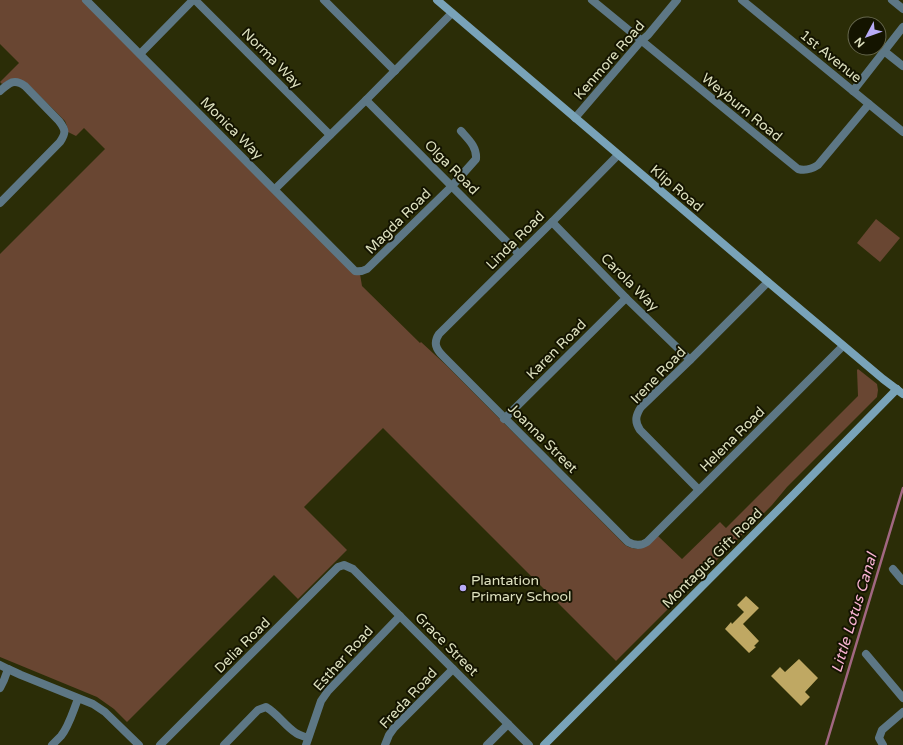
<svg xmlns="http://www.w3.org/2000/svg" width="903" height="745" font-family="'Varela Round',sans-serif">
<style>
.green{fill:#694632}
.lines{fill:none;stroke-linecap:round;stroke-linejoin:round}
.stream{stroke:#a16781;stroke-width:2.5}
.building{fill:#bfa863}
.street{stroke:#5d7785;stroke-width:8}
.secondary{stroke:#79a3b9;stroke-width:8}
.poi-dot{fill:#b8abf7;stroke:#141400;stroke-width:1.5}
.labels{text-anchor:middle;stroke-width:4;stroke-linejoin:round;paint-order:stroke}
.street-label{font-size:14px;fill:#dee1bf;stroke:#141400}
.poi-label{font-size:14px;fill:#dee1bf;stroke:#141400;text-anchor:start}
.water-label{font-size:15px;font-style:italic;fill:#f9b3d2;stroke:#141400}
</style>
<rect width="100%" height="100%" fill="#2b2d07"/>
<g class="green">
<path d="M0 0H82L360 274 362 286 420 343 421 342 446 365 625 545C640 554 647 545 658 536L682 559 720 522 726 528 858 396 857 370 858 369 877 384 878 390 877 397 787 487 772 505 616 661 383 428 304 507 347 550 298 599 274 575 127 722 114 709 97 697 0 657V254L105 149 84 128 76 136 68 132 67 126 65 121 26 82 10 79 2 84 0 82 19 63 0 44Z"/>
<path d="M876 219 900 238 880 262 857 243Z"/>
</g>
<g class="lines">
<path class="stream" d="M826 745 903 488"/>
</g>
<g class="building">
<path d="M746 596 759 608 743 624 759 641 754 646 756 647 749 653 725 629 731 622 732 624 744 612 737 605Z"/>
<path d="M799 659 818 678 805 692 810 697 801 706 771 676 780 667 785 672Z"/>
</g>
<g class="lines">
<g class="street">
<path d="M86 0 355 271C360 272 363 271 367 269L452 186 476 159C477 147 469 140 461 131"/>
<path d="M195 0 330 135"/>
<path d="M324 0 395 71"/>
<path d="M592 0 798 169C806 171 812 169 818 165L869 104"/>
<path d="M742 0 903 132"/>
<path d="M892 0 903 9"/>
<path d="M884 51 903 66"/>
<path d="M140 54 193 0"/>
<path d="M0 91C9 83 14 78 25 86L59 121C66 130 66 133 60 142L0 203"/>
<path d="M853 91 903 27"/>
<path d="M366 100 519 254"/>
<path d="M575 118 641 41 648 35 677 0"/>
<path d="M618 155 552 222 439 334C433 343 436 349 443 356L628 542C635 546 641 546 647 542L843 346"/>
<path d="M275 189 366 100 452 13"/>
<path d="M552 222 626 298 690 360"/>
<path d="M504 419 626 298"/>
<path d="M699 490 640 430C634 421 636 415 641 407L690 360 768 282"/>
<path d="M893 569 903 581"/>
<path d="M866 654 903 698"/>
<path d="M0 665 8 669 21 675 93 704 105 712 139 745"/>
<path d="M0 688 4 680 8 669"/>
<path d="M52 745C55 742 58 739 61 736 69 726 73 711 78 699"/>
<path d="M160 745 338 567 344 565 353 569 529 745"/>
<path d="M224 745 258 710 266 707C278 714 285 726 296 733 300 736 304 736 308 738"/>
<path d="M306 745 321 701 328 691 400 616"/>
<path d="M385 745 389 735 394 728 453 669"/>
<path d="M487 745 508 724"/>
<path d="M883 745 879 738 882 730 903 712"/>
</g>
<g class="secondary">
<path d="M437 0 768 282 883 379 903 394"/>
<path d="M544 745 794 494 897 389"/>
</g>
</g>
<circle class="poi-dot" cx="463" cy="588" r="4"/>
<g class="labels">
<g class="street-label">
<text transform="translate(831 56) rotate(39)" y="5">1st Avenue</text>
<text transform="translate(272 58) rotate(45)" y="5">Norma Way</text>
<text transform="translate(609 60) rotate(-49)" y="5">Kenmore Road</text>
<text transform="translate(742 107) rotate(39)" y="5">Weyburn Road</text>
<text transform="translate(232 128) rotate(45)" y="5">Monica Way</text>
<text transform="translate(452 167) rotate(45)" y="5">Olga Road</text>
<text transform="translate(677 188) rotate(40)" y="5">Klip Road</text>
<text transform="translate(398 221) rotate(-45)" y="5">Magda Road</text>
<text transform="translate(515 240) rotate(-45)" y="5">Linda Road</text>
<text transform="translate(630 282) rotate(45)" y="5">Carola Way</text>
<text transform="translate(556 349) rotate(-45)" y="5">Karen Road</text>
<text transform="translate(658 375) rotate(-46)" y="5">Irene Road</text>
<text transform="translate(543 438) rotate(45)" y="5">Joanna Street</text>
<text transform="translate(732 439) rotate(-45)" y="5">Helena Road</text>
<text transform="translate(712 558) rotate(-45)" y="5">Montagus Gift Road</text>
<text transform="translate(447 644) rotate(45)" y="5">Grace Street</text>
<text transform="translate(242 645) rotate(-45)" y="5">Delia Road</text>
<text transform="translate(343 658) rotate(-48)" y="5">Esther Road</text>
<text transform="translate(408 698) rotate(-47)" y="5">Freda Road</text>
</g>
<g class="poi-label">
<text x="471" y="585">Plantation<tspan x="471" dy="16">Primary School</tspan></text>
</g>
<g class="water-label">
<text transform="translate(854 613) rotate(-73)" y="5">Little Lotus Canal</text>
</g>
</g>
<g transform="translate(867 36) rotate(229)"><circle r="19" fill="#141400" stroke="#65664c"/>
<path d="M0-3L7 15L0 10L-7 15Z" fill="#b8abf7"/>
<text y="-6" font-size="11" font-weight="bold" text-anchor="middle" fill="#dee1bf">N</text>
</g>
</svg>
